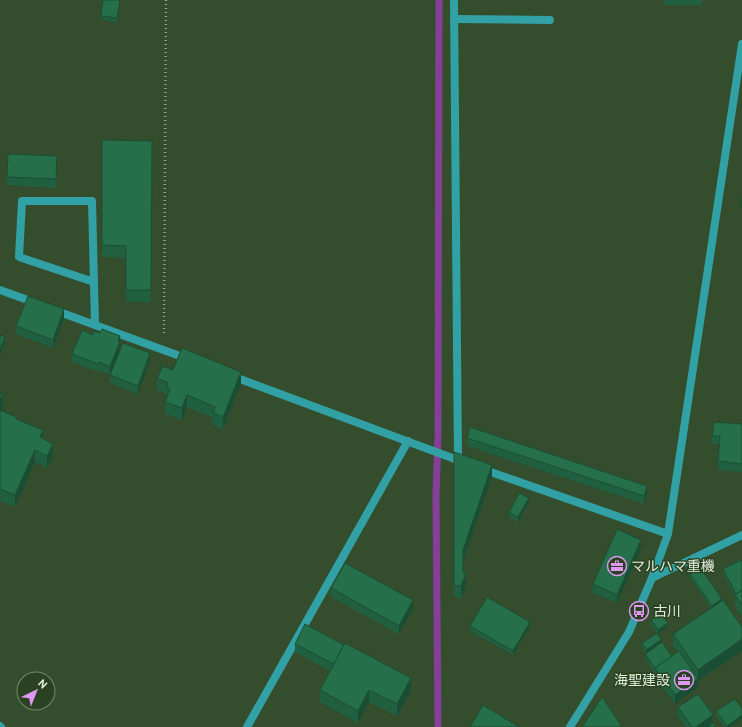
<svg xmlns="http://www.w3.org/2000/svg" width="742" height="727" font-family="Overpass,'Noto Sans JP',sans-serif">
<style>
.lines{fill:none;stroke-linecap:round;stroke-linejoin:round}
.stream{stroke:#863e9b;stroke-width:7}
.path{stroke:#8fa389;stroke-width:2.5;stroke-dasharray:1 3;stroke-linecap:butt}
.service{stroke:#31a1a5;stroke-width:8}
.minor{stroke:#31a1a5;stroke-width:8}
.tertiary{stroke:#31a1a5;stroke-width:8}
.wall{fill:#205f40}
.shaded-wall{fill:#1a4e34}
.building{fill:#256f4b;stroke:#1a4e34}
.labels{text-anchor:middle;stroke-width:3;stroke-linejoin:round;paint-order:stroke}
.poi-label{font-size:14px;fill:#e2f1dd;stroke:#2a4222;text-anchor:start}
</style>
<rect width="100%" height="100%" fill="#344d2c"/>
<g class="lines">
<path class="stream" d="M438 727 436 496 438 436 439 0"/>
<path class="path" d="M164 333 166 0"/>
<path class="service" d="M94 282 19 257 22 201H92L95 325"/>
<g class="minor">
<path d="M454 0 458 460"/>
<path d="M454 19 550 20"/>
<path d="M0 290 36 303"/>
<path d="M54 310 188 359"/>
<path d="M232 376 463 462"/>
<path d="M482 469 668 534"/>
<path d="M652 578 742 535"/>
<path d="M0 726 1 727"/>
<path d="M247 727 408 441"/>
</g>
<path class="tertiary" d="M570 727 629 632 652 578 668 534 742 44"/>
</g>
<g class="wall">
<path d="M103 0H120L117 22 101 20Z"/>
<rect x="664" y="0" width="38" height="5"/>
<path d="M102 140 152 141 151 302H126V258L102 257Z"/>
<path d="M57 164 56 188 7 185V177Z"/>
<path d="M64 318 53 348 16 334V326Z"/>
<path d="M100 333 120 336V350L110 375 99 370 98 372 72 362V354L93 335Z"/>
<path d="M150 361 138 394 110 383V375Z"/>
<path d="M173 370 241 384 223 429 213 425V418L187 407 182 420 165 414V402L167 397V394L157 390V378Z"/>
<path d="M0 393 3 406 1 411 16 419 43 438 53 456 47 468 35 462 15 507 0 501Z"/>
<path d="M742 424V472L718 470V461L720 444H712V436Z"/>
<path d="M467 438 647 494 644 504 467 446Z"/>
<path d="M454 452 492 477 463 562V572L466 586 461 598 454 597Z"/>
<path d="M529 502 518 522 509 517V513Z"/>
<path d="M641 548 617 603 593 593V584Z"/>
<path d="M742 562V617L735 607V597L723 573V569Z"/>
<path d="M690 574 722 601 742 627V651L698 681V687L675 704 655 676V673L645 658V654H646L642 647V643H661L672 656 678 652 673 646V634L711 608 690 578Z"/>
<path d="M331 588 413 609 399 634 331 597Z"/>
<path d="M651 620 668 627 658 634 651 625Z"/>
<path d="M470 626H530L513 655 470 631Z"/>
<path d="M295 644 344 646 411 690 397 716 369 702 358 723 320 702V690L330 671 295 652Z"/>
<path d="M678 707 713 723 707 727H686L678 716Z"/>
<path d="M742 709V719L731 727H725L716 716V711Z"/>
</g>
<g class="shaded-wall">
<path d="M64 309V318L53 348V340Z"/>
<path d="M120 336V350L110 375V367Z"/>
<path d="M5 337V341L0 355V351Z"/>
<path d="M150 353V361L138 394V386Z"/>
<path d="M241 372V384L223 429V417Z"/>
<path d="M3 394V406L0 412V400Z"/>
<path d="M187 395V407L182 420V408Z"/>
<path d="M43 430V442L40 437Z"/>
<path d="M53 444V456L47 468V456Z"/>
<path d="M35 450V462L15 507V495Z"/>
<path d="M492 465V477L463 562V550Z"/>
<path d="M647 486V494L644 504V496Z"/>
<path d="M529 498V502L518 522V517Z"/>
<path d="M641 540V548L617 603V595Z"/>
<path d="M466 574V586L461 598V586Z"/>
<path d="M722 599V603L712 610V606Z"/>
<path d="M413 600V609L399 634V626Z"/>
<path d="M530 622V626L513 655V651Z"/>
<path d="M668 623V627L658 634V630Z"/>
<path d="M742 639V651L698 681V687L675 704V695L698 679V670Z"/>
<path d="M661 640V644L646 654V650Z"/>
<path d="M411 678V690L397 716V704Z"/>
<path d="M369 690V702L358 723V711Z"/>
<path d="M713 715V723L707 727H696Z"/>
<path d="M742 715V719L731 727H727V726Z"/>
</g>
<g class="building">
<path d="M103 0H120L117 18 101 16Z"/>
<path d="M102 140 152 141 151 290H126V246L102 245Z"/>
<path d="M8 154 57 156 56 179 7 177Z"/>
<rect x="741" y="200" width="1" height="7"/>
<path d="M28 296 64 309 53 340 16 326Z"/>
<path d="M102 329 120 336 118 341H120L110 367 99 362 98 364 72 354 82 330 93 335 94 331 100 333Z"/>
<path d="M0 335 5 337 0 351Z"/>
<path d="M123 343 150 353 138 386 110 375Z"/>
<path d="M182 348 241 372 223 417 213 413 215 407 187 395 182 408 165 402 170 389 167 387 168 383 157 378 163 366 173 370Z"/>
<path d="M0 393 3 394 0 400Z"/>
<path d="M0 410 16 417V419L43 430 40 437 53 444 47 456 35 450 15 495 0 489Z"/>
<path d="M714 422 742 424V464L718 461 720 436H712Z"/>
<path d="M470 427 647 486 644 496 467 438Z"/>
<path d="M454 452 492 465 463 550V572L466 574 461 586H454Z"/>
<path d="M519 493 529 498 518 517 509 513Z"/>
<path d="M617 529 641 540 617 595 593 584Z"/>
<path d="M741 560 742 562V590L736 594 723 569Z"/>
<path d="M345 563 413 600 399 626 331 588Z"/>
<path d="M700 567 722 599 712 606 690 574Z"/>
<path d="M742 590V605L735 595Z"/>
<path d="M487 597 530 622 513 651 470 626Z"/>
<path d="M723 600 742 627V639L698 670 673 634Z"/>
<path d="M661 613 668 623 658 630 651 620Z"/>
<path d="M305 624 344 645 334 664 295 644Z"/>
<path d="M657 633 661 640 646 650 642 643Z"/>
<path d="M662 642 672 656 655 668 645 654Z"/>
<path d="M345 643 411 678 397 704 369 690 358 711 320 690Z"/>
<path d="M679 651 698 679 675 695 655 668Z"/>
<path d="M698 694 713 715 696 727H692L678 707Z"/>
<path d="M602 697 622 727H582Z"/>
<path d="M735 699 742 709V715L727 726 716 711Z"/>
<path d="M483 705 519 727H470Z"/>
<path d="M713 723 716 727H708Z"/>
</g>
<defs>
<symbol id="office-ring" viewBox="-11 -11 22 22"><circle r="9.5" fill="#2a4222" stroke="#de98f2" stroke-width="1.5"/><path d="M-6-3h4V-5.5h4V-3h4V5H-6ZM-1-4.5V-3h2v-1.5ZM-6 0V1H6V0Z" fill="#de98f2"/></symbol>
<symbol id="bus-ring" viewBox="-11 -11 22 22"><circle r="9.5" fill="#2a4222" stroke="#de98f2" stroke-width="1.5"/><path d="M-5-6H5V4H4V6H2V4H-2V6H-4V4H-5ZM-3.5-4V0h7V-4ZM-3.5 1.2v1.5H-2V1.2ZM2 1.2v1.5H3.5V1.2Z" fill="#de98f2"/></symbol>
</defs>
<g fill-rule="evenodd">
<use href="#office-ring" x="606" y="555" width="22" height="22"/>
<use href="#bus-ring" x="628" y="600" width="22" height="22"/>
<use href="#office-ring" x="673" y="669" width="22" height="22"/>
</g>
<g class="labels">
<g class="poi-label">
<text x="631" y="571">マルハマ重機</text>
<text x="653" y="616">古川</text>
<text x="670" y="685" text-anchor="end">海聖建設</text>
</g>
</g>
<g transform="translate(36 691) rotate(43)"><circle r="19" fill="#2a4222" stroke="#74886d"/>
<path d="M0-3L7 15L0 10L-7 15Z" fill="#de98f2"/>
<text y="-6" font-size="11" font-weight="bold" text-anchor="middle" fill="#e2f1dd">N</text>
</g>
</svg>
